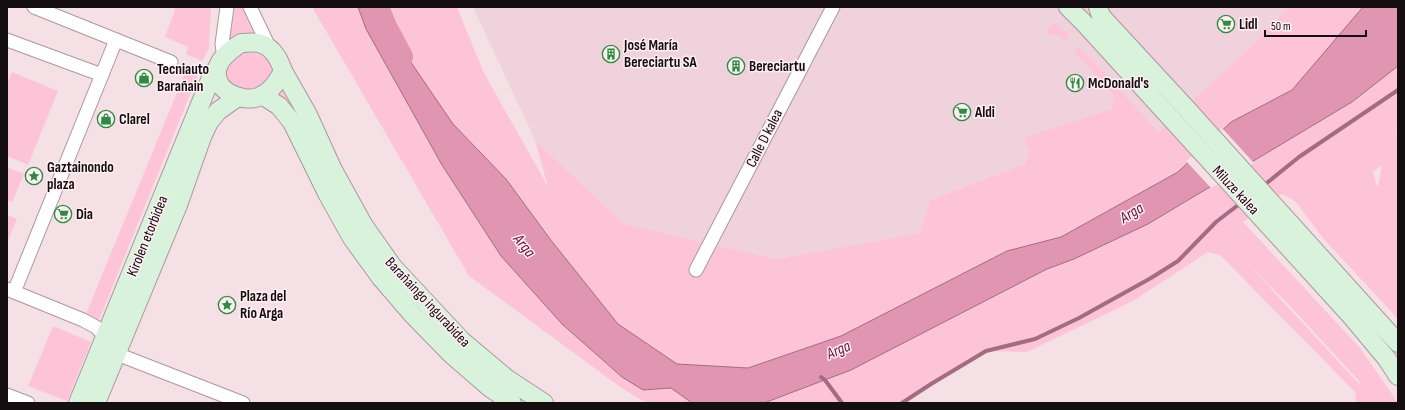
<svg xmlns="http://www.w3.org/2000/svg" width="1405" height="410" font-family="'Sofia Sans Condensed',sans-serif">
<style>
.built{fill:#efd2db}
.green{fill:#fdc4d8;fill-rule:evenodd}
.water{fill:#e095b0;stroke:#a36c80}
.pier{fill:#f5e0e6}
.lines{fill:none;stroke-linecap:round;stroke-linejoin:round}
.stream{stroke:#a36c80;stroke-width:4}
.river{stroke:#e095b0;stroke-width:24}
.minor-casing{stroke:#ab989e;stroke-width:15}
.secondary-casing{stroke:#ab989e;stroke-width:20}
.minor{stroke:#fff;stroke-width:13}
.secondary{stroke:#d9f2dc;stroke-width:18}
.labels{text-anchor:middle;stroke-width:3;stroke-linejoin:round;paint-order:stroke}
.poi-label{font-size:15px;font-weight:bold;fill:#140e10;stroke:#ffeef3;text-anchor:start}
.street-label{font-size:15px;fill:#140e10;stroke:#ffeef3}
.water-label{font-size:16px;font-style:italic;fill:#680f3b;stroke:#ffeef3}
</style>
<rect width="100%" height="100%" fill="#f5e0e6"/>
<path class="built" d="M473 7H1294L1159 132 1131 103 1045 130 1024 138 1029 152 1025 164 930 200 920 233 776 259 624 224 535 140Z"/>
<g class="green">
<path d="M176 7H211L209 48 202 61 186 54 188 47 165 37Z"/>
<path d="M232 7H245L256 36 228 41Z"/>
<path d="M312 7H358L366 29 442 165 501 256 562 324 622 377 643 390 671 388 692 403H647L623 389 469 276Z"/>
<path d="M374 7H457L483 71 548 187 535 140 624 224 776 259 920 233 930 200 1025 164 1029 152 1024 138 1045 130 1112 109 1114 101 1113 94 1074 51 1079 47 1159 132 1250 47 1289 7H1364L1292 90 1231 122 1178 172 1061 237 1007 251 841 336 748 368 677 364 618 324 550 239 506 179 453 124 408 58 374 14Z"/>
<path d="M1055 22 1070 36 1065 41 1060 36 1048 34V28Z"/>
<path d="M245 52C260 52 272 60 273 75 265 84 256 93 242 91 237 90 230 84 225 80V64L237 54Z"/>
<path d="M188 66 199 72 99 320 86 314Z"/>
<path d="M1398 66V130L1389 138 1398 131V319L1323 238 1295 201 1282 194 1243 222 1360 348 1398 403H1356L1355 392 1220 255 1208 252 1133 301 1027 352 986 351 903 403H764L851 370 1047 269 1074 259 1148 224 1352 102ZM1382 165 1378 186H1377L1373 172ZM1250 266 1290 306 1360 382 1359 384Z"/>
<path d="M12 72 58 91 28 165 7 156V83Z"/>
<path d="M285 85 298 115 288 104 276 96 281 92Z"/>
<path d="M7 167 24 174 12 202 7 200Z"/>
<path d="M7 215 17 219 7 243Z"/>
<path d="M53 326 91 342 67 401 28 386Z"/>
</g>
<path class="water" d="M358 7H374V14L408 58 453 124 506 179 550 239 618 324 677 364 748 368 841 336 1007 251 1061 237 1178 172 1231 122 1292 90 1363 7H1398V66L1352 102 1148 224 1074 259 1047 269 851 370 764 403H692L671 388 643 390 622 377 562 324 501 256 442 165 366 29Z"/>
<path class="pier" d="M1222 128 1254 163 1211 188 1186 161Z"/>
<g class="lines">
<g class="stream">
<path d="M1263 186 1299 157 1398 90"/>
<path d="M821 377 825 380 842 403"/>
<path d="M902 403 931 384 986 351 1035 339 1079 318 1151 278 1178 261 1216 222 1242 202"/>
</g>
<path class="river" d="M377 7 385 27 401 57"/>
<defs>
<g id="minor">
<path d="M34 7 171 62"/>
<path d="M250 7 270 49"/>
<path d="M7 40 102 75"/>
<path d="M224 58 222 44 227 7"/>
<path d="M696 270 833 7"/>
<path d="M7 289 83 320 96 327 110 341"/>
<path d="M14 292 116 40"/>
<path d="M117 354 243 403"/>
<path d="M7 395 28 403"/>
</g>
<g id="secondary">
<path d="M1068 7 1086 25 1352 317 1387 359 1398 376"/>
<path d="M1098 7 1101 16 1186 108 1398 343"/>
<path d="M241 43C247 43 253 42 258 43 272 46 279 58 283 71 278 80 272 91 261 96 244 104 214 92 217 70 219 58 232 49 241 43Z"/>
<path d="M283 71 308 115 332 168 364 226 393 267 462 341 506 378 544 403"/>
<path d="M262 95 279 106 292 122 328 195 352 238 381 278 412 314 451 354 489 387 512 403"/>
<path d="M78 403 213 73 217 69"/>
<path d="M96 403 178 205 202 137 209 122 218 111 238 97"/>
</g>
</defs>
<use href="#minor" class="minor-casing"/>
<use href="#secondary" class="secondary-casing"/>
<use href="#minor" class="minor"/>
<use href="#secondary" class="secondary"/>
</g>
<defs>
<symbol id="supermarket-ring" viewBox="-11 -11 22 22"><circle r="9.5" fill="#ffeef3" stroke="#2c8c40" stroke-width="1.5"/><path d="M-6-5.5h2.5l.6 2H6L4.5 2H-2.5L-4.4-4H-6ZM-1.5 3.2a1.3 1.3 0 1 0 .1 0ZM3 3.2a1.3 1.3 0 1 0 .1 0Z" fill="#2c8c40"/></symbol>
<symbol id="building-ring" viewBox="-11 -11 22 22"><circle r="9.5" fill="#ffeef3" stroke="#2c8c40" stroke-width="1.5"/><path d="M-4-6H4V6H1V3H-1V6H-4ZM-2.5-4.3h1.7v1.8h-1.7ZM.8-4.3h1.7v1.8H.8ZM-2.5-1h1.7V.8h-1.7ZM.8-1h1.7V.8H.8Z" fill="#2c8c40"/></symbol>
<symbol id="shop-ring" viewBox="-11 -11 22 22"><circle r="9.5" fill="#ffeef3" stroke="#2c8c40" stroke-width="1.5"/><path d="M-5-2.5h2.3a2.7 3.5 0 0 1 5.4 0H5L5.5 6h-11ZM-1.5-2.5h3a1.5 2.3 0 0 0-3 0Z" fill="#2c8c40"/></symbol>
<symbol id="restaurant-ring" viewBox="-11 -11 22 22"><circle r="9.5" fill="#ffeef3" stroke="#2c8c40" stroke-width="1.5"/><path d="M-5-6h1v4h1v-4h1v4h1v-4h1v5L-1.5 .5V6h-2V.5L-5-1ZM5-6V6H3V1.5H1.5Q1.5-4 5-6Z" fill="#2c8c40"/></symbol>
<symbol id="sight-ring" viewBox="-11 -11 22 22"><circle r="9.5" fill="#ffeef3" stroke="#2c8c40" stroke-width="1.5"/><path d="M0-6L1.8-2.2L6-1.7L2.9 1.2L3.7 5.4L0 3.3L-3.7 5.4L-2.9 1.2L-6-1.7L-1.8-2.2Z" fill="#2c8c40"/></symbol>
</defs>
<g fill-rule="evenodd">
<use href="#supermarket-ring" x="1216" y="14" width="20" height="20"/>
<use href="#building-ring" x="601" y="44" width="20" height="20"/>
<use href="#building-ring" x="726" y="56" width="20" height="20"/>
<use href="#shop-ring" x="134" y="68" width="20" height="20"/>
<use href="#restaurant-ring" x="1065" y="73" width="20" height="20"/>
<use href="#supermarket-ring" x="952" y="102" width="20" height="20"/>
<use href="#shop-ring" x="96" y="109" width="20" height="20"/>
<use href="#sight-ring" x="24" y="166" width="20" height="20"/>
<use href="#supermarket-ring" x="53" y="204" width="20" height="20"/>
<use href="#sight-ring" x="217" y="295" width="20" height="20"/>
</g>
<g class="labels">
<g class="poi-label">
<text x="1239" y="29">Lidl</text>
<text x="624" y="50">José María<tspan x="624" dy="17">Bereciartu SA</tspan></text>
<text x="749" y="71">Bereciartu</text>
<text x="157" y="74">Tecniauto<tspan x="157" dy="17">Barañain</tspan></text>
<text x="1088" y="88">McDonald's</text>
<text x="975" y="117">Aldi</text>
<text x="119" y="124">Clarel</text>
<text x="47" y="172">Gaztainondo<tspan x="47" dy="17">plaza</tspan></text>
<text x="76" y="219">Dia</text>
<text x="240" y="301">Plaza del<tspan x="240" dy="17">Río Arga</tspan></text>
</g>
<g class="street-label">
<text transform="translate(764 138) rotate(-63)" y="5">Calle D kalea</text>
<text transform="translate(1236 190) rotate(47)" y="5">Miluze kalea</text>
<text transform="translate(147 236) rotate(-68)" y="5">Kirolen etorbidea</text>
<text transform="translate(428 302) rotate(47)" y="5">Barañaingo ingurabidea</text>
</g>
<g class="water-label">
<text transform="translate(1131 212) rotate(-31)" y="6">Arga</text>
<text transform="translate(525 245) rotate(51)" y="6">Arga</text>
<text transform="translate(838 349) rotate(-23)" y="6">Arga</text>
</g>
</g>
<rect width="1405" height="410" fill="none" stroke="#140e10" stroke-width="16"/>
<path d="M1265 30v6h101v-6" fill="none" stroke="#140e10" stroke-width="2"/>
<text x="1271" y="30" font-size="12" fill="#140e10" stroke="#ffeef3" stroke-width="3" paint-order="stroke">50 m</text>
</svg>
